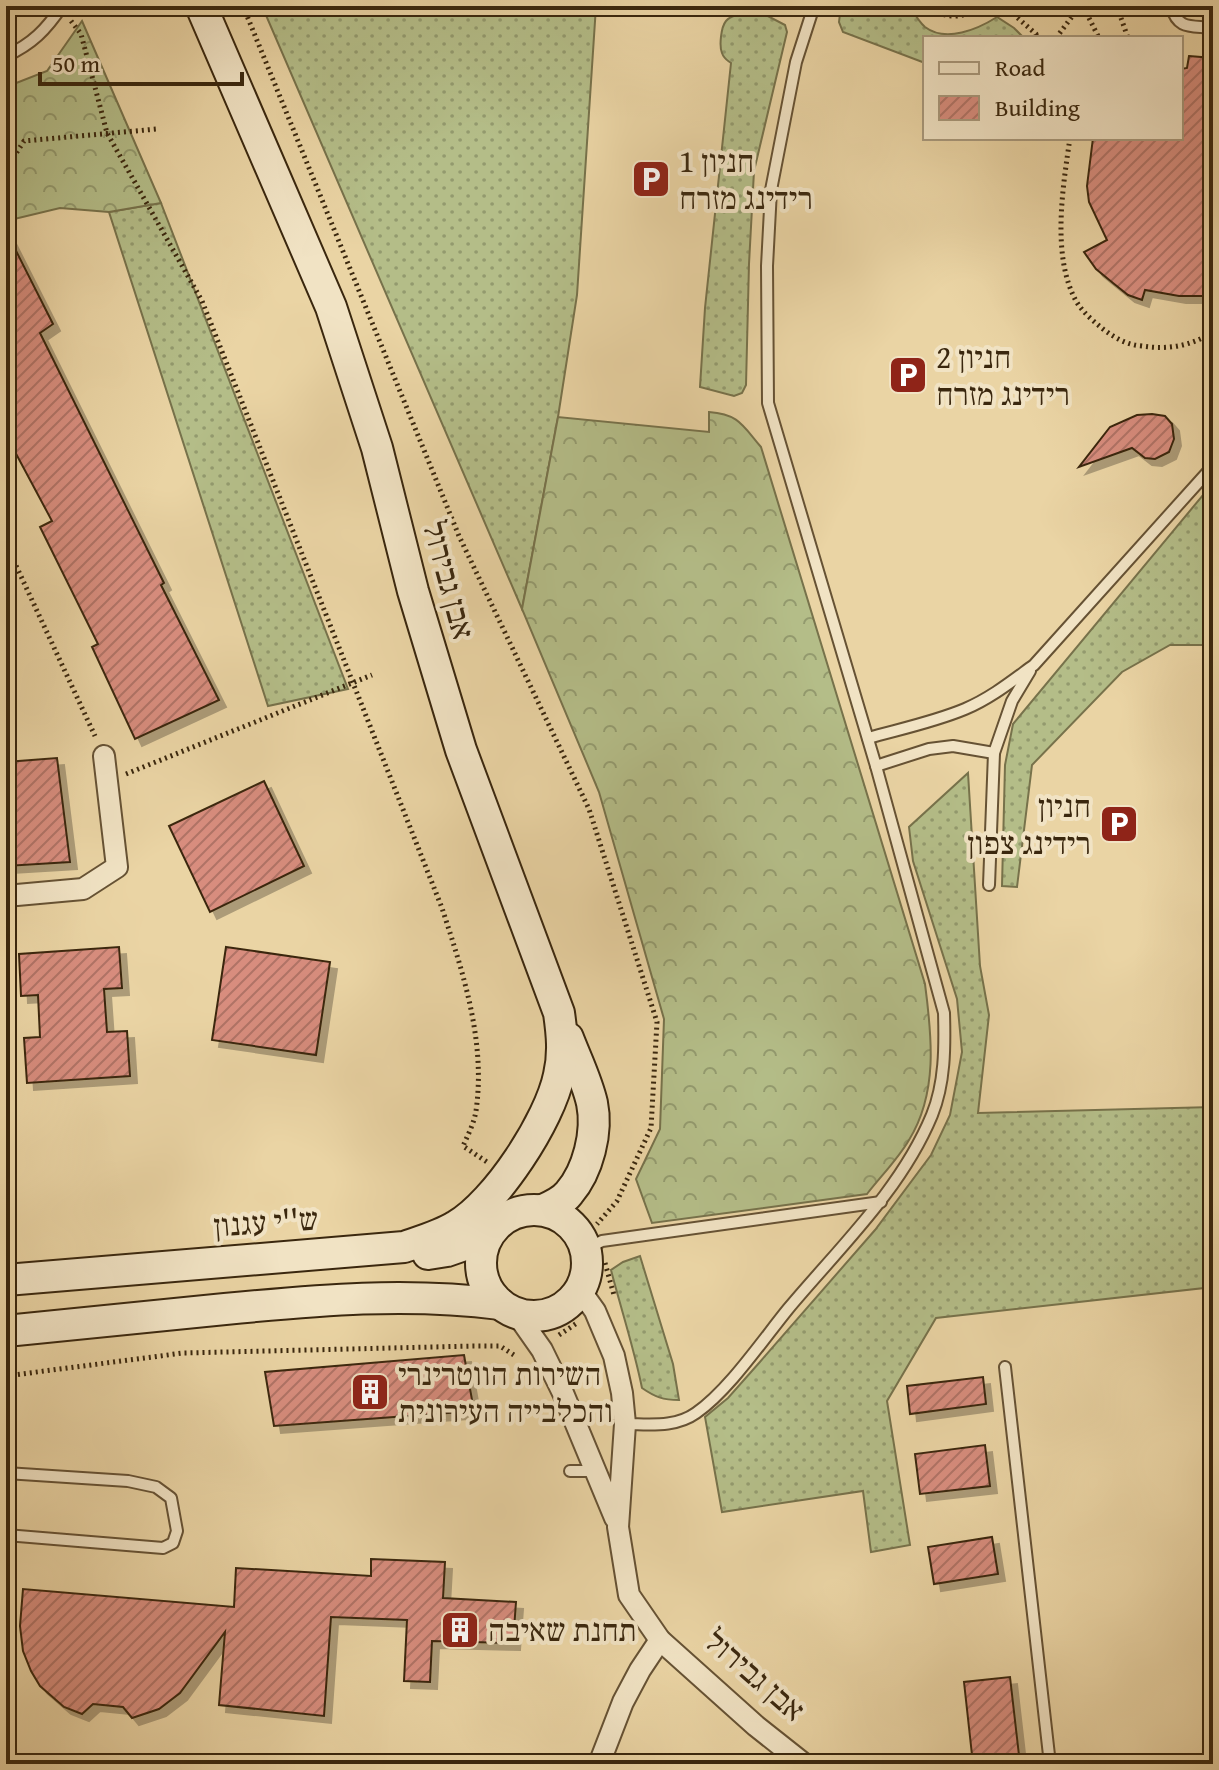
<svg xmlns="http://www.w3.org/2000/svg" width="1219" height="1770" font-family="'Gentium Book Plus','Frank Ruhl Libre',serif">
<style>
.grass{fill:url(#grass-dots);stroke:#77724b;stroke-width:2}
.forest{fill:url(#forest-crowns);stroke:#77724b;stroke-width:2}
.building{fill:url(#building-hatch);stroke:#3a270e;stroke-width:2;filter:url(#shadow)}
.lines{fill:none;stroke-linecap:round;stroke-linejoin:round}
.service-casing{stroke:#665234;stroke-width:14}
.minor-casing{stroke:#665234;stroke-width:24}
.secondary-casing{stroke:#3a270e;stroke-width:34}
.path{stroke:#3a270e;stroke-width:5;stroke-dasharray:2 4;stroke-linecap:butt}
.service{stroke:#f1e3c4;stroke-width:10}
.minor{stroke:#f1e3c4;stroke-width:20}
.secondary{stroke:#f1e3c4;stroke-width:30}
.labels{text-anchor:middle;stroke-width:8;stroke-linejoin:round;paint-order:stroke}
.poi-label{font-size:32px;fill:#3a270e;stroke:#f1e3c4;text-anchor:start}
.street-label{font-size:32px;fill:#3a270e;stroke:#f1e3c4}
</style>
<defs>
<pattern id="grass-dots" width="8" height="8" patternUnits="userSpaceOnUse" patternTransform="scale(2)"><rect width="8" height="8" fill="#b4bd88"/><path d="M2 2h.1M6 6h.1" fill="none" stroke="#939a6e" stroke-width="1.8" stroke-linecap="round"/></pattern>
<pattern id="forest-crowns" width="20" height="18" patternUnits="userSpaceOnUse" patternTransform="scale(2)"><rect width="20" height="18" fill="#b4bd88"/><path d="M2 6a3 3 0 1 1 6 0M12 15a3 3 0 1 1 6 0" fill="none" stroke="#939a6e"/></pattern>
<pattern id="building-hatch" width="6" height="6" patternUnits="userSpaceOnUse" patternTransform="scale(2)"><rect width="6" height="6" fill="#d88d7e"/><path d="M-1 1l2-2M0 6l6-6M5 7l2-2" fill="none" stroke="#b07366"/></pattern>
<filter id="shadow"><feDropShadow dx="7" dy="7" stdDeviation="0" flood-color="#0004"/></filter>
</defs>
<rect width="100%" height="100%" fill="#ead4a4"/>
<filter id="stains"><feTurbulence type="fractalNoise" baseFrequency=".0025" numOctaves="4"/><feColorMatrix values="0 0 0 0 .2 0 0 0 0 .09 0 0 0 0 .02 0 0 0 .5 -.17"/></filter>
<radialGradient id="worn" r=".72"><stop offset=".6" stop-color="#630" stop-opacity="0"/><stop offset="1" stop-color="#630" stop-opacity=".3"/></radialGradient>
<g class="grass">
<path d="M262 6H596L577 295 558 417 522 609Z"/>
<path d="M841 6H910C914 13 918 21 925 27 946 43 978 29 997 17L1014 28 1024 38H925V63L843 32 839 22Z"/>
<path d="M752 13 764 14 785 25 787 32 754 171 749 264 746 385 742 393 734 396 700 387 705 308 731 63C727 60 724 59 722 53 719 46 721 27 726 21 732 14 744 14 752 13Z"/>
<path d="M161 203 348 689 268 706 109 212Z"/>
<path d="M1213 483V645H1170L1122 672 1032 765 1017 887 1002 886 1005 765 1013 724Z"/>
<path d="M968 773 980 966 989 1015 978 1113 1213 1107V1287L936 1318 887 1401 910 1545 871 1552 863 1491 722 1512 705 1417 728 1398 759 1363 875 1230 931 1155 950 1115 962 1052 957 999 913 861 909 827Z"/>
<path d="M640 1256 673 1364 679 1400C663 1400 655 1397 642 1388 634 1348 621 1309 611 1270L623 1262Z"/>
</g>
<g class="forest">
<path d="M82 21 161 203 109 212 60 208 6 221V87L47 71Z"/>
<path d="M709 412C739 414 743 426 761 447L925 984C932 1037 938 1093 909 1140 898 1159 881 1176 867 1194L652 1223 636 1179 660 1129 664 1019 599 792 522 609 558 417 709 432Z"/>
</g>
<g class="building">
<path d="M1189 56 1213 58V296H1179L1145 290 1142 300 1128 295 1113 283 1096 269 1084 252 1107 240 1089 202 1087 186 1093 138H1181V69L1187 68Z"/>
<path d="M6 231 53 324 40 333 164 583 161 585 219 700 135 739 92 647 98 644 40 527 52 521 6 435Z"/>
<path d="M1152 414 1165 416 1172 424 1174 439 1169 452 1155 459 1145 458 1132 448 1079 467 1110 427 1137 415Z"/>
<path d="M57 758 70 862 6 866V762Z"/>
<path d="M264 781 304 866 210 912 169 826Z"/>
<path d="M119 947 122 988 104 989 107 1032 127 1031 130 1076 27 1083 24 1038 40 1037 38 995 21 996 19 954Z"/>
<path d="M226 947 330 962 316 1055 212 1040Z"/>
<path d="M464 1355 474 1411 274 1426 265 1372Z"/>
<path d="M983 1377 986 1404 910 1414 907 1386Z"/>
<path d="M985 1445 990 1486 920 1494 915 1454Z"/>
<path d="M992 1537 998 1574 934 1584 928 1547Z"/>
<path d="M371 1559 445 1562 443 1598 516 1602 513 1643 432 1641 430 1682 404 1681 407 1620 331 1617 324 1716 219 1705 225 1632 180 1693 159 1709 132 1718 123 1707 93 1704 82 1714 64 1707 40 1686 31 1671 23 1651 20 1626 23 1589 234 1607 236 1568 371 1576Z"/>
<path d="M1010 1677 1020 1764H973L964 1682Z"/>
</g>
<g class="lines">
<defs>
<g id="service">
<path d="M1171 6C1178 31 1192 25 1213 28"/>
<path d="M6 56C32 44 46 30 62 6"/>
<path d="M868 738C900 729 934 722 965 709 991 698 1012 681 1034 665L1213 466"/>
<path d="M876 766 929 749 953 746 994 753"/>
<path d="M989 885 994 753 1012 701 1030 671"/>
<path d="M587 1259C590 1249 593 1245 602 1241L881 1202"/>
<path d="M1005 1367 1050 1764"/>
<path d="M625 1424C649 1424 675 1428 696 1413 728 1391 762 1341 788 1309 839 1248 901 1190 932 1115 945 1083 945 1047 944 1013L876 766 768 403 767 266 771 190 796 62 814 6"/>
<path d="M570 1471H597"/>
<path d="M6 1473 128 1481 156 1487 171 1498 177 1531 173 1543 163 1548 6 1535"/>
</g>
<g id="minor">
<path d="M6 896 83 889 117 867 104 756"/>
<path d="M580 1290 595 1311 614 1356 622 1393 625 1424 618 1527 629 1595 660 1640 756 1726 804 1764"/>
<path d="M516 1313 542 1350 563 1393 615 1518"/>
<path d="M599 1764 623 1702 640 1670 660 1640"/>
</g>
<g id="secondary">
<circle cx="534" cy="1263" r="53"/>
<path d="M543 1210C552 1206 563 1201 569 1193 588 1171 598 1132 592 1103 587 1081 576 1059 568 1038"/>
<path d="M428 1254 447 1251 487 1237"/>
<path d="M6 1280 404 1247C421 1241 440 1236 456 1226 496 1203 550 1120 559 1075 564 1054 562 1034 559 1013L461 750 413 591 377 448 331 307 201 6"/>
<path d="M6 1331C79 1324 152 1317 225 1309 319 1300 406 1292 500 1304"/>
</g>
</defs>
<use href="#service" class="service-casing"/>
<use href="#minor" class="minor-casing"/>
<use href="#secondary" class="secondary-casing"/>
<g class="path">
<path d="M243 6 459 536 589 809 657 1022 651 1128 617 1201 597 1224"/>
<path d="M928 6C944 19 963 20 980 6"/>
<path d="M1004 6 1036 34 1037 38"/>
<path d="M1089 18 1099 38"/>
<path d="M1121 18 1128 38"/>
<path d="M71 21 81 34 107 133 202 301 442 908C463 973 486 1041 476 1111 474 1123 468 1135 463 1146L487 1162"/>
<path d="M1056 38 1074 14"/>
<path d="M1070 138C1063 186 1052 252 1074 297 1080 310 1092 320 1103 329 1115 338 1127 345 1142 346 1168 350 1191 346 1213 332"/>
<path d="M6 166H8L24 141 157 129"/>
<path d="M6 544 95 736"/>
<path d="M126 774 372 675"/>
<path d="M605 1263 614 1295"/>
<path d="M559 1335 577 1323"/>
<path d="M6 1376 183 1353 474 1346H500L517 1357"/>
</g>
<use href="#service" class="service"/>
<use href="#minor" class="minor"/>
<use href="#secondary" class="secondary"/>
</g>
<defs>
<symbol id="parking-square" viewBox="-11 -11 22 22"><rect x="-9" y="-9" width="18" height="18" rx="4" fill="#8f2418" stroke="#f1e3c4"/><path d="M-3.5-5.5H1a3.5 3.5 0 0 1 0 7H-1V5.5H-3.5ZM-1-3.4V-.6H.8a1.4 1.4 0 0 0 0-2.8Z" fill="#fff"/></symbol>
<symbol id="building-square" viewBox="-11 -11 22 22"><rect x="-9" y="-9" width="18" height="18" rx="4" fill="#8f2418" stroke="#f1e3c4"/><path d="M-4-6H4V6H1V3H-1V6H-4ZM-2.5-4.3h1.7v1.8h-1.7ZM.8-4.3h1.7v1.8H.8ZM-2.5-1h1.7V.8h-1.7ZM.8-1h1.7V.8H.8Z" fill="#fff"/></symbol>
</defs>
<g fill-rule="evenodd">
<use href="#parking-square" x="629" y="157" width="44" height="44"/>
<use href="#parking-square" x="886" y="353" width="44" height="44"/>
<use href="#parking-square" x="1097" y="802" width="44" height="44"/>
<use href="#building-square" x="348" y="1370" width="44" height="44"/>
<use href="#building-square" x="438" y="1608" width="44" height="44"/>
</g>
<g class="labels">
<g class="poi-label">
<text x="679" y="172">1 חניון<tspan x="679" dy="37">רידינג מזרח</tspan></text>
<text x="936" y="368">2 חניון<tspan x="936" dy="37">רידינג מזרח</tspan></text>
<text x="1091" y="817" text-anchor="end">חניון<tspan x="1091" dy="37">רידינג צפון</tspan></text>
<text x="398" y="1385">השירות הווטרינרי<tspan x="398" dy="37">והכלבייה העירונית</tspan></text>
<text x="488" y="1641">תחנת שאיבה</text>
</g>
<g class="street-label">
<text transform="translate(449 580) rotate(75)" y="11">אבן גבירול</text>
<text transform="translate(266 1222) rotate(-4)" y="11">ש''י עגנון</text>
<text transform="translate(755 1675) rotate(41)" y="11">אבן גבירול</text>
</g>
</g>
<rect width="1219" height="1770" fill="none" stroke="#ead4a4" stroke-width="32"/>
<rect x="8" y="8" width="1203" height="1754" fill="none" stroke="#3a270e" stroke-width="4"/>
<rect x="16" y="16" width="1187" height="1738" fill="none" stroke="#3a270e" stroke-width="2"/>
<rect x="923" y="36" width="260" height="104" fill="#f1e3c4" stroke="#a8987b" stroke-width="2"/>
<rect x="939" y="62" width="40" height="12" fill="#f1e3c4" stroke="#a8987b" stroke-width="2"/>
<text x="995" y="76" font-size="24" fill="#3a270e">Road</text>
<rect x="939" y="96" width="40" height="24" fill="url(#building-hatch)" stroke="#a8987b" stroke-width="2"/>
<text x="995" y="116" font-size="24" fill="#3a270e">Building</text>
<path d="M40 72v12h202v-12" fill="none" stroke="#3a270e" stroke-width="4"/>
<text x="52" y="72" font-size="24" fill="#3a270e" stroke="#f1e3c4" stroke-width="6" paint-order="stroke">50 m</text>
<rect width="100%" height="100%" filter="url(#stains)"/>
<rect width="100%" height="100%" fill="url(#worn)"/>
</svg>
